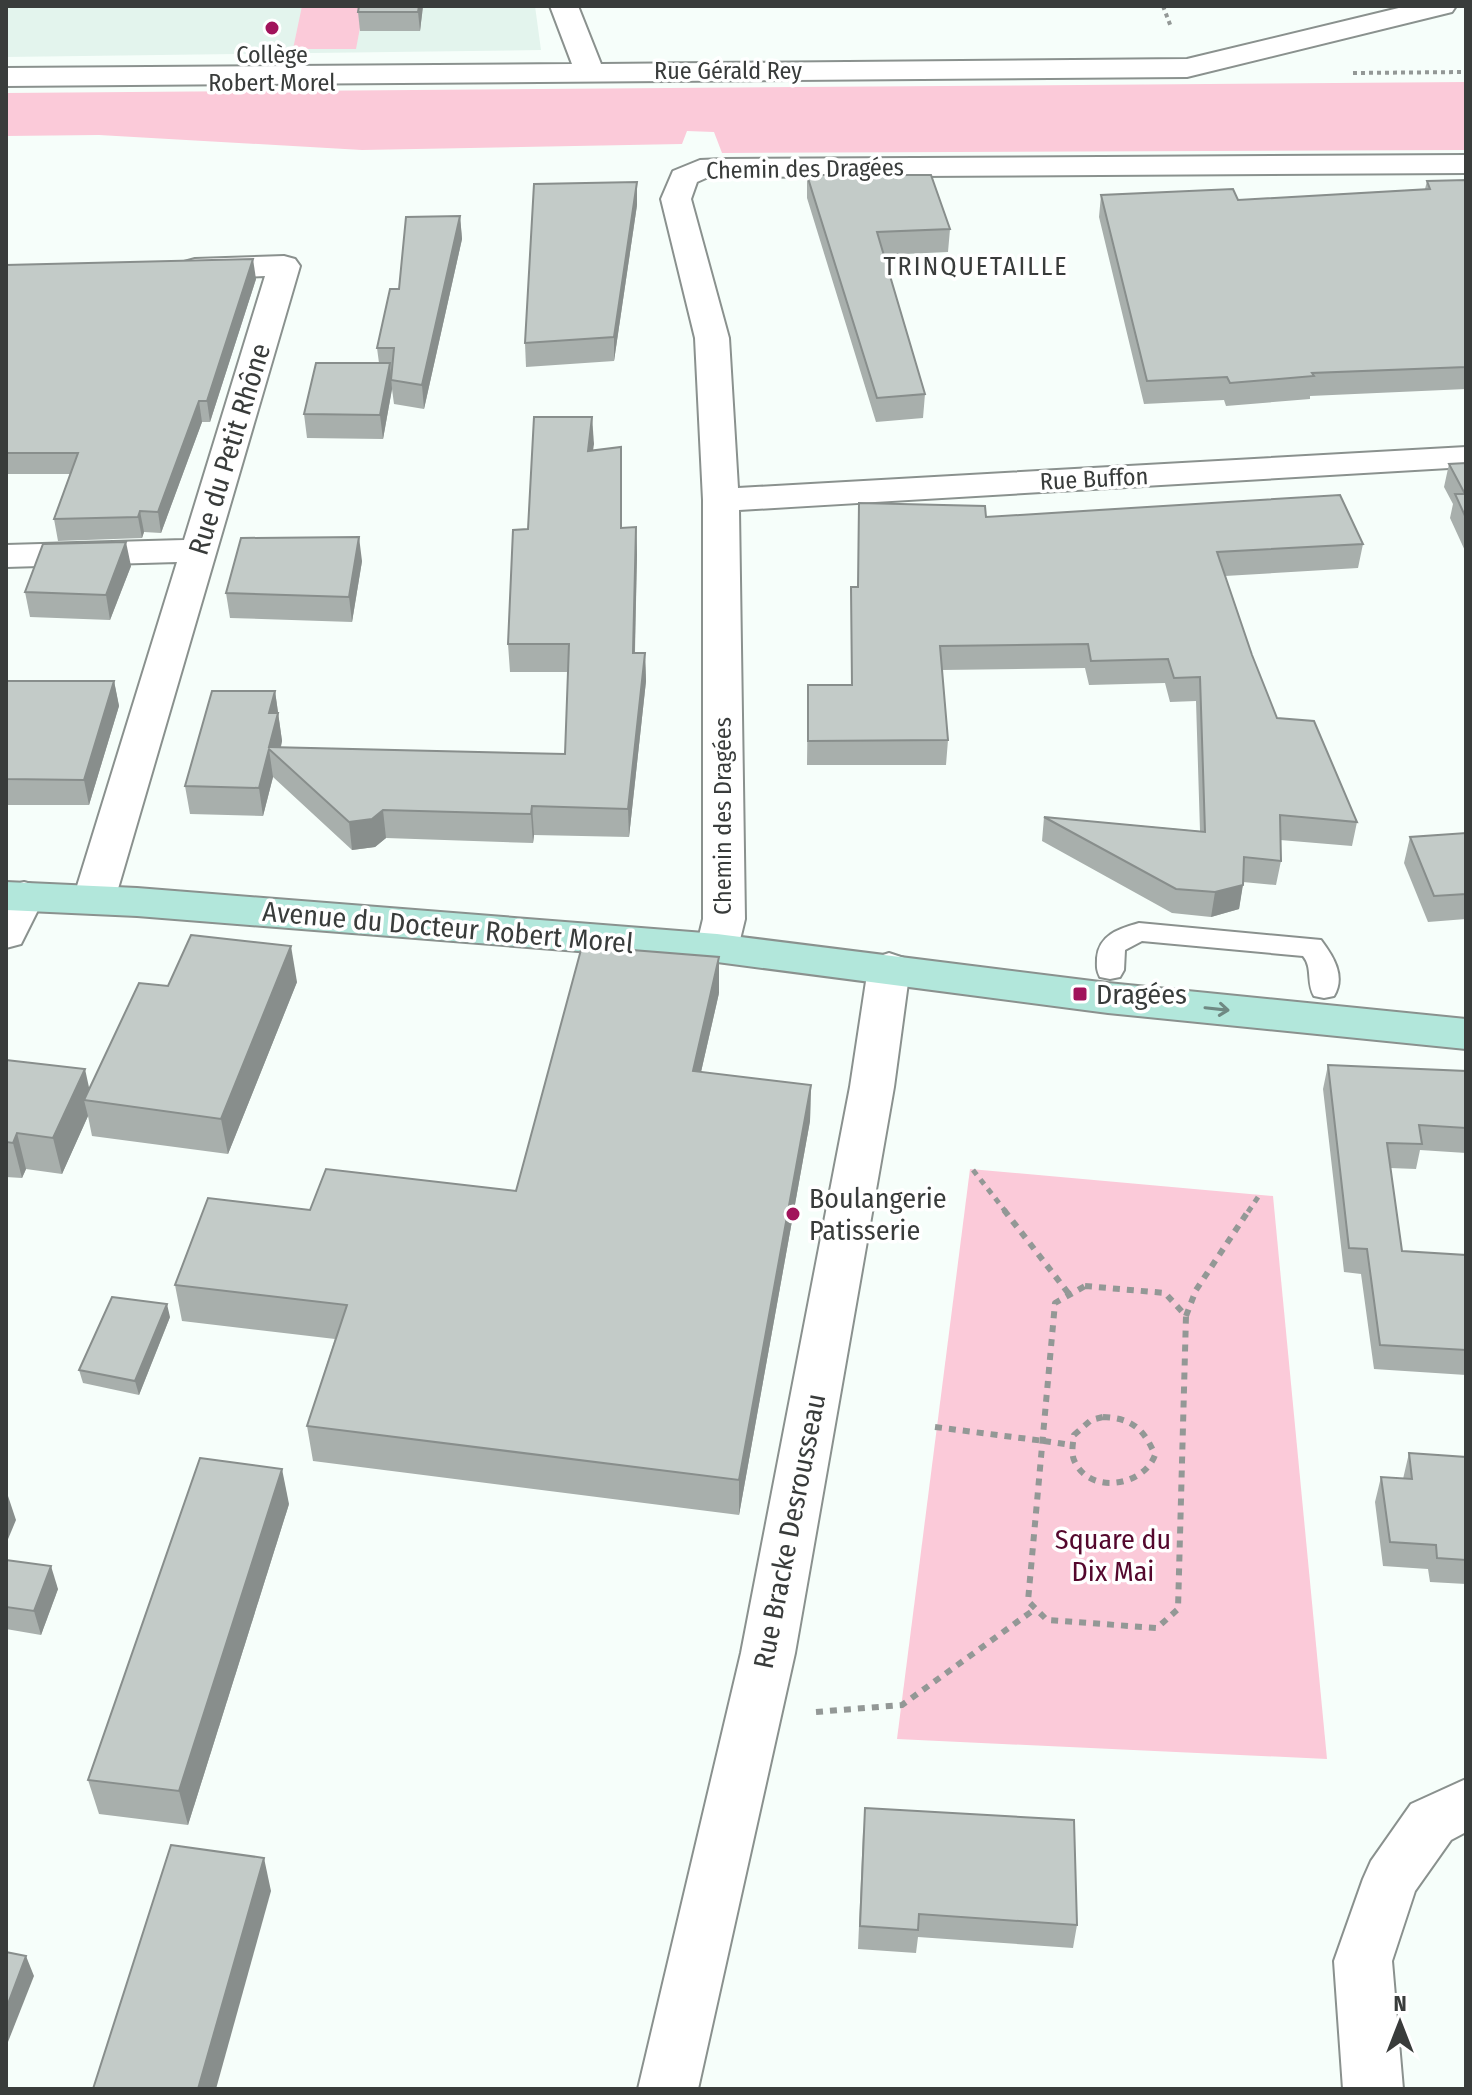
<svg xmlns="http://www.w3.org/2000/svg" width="1472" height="2095" font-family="'Fira Sans Condensed',sans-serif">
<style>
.built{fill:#e3f4ed}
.green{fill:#fbcad9}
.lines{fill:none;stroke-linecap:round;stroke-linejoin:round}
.lane-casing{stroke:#8a918e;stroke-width:4}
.street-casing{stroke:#8a918e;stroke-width:4}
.secondary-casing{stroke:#8a918e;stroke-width:4}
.path-far2{stroke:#939896;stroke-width:4;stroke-dasharray:4 4;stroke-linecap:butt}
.path-far1{stroke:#939896;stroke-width:5;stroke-dasharray:6 6;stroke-linecap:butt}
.path{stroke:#939896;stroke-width:6;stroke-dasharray:7 7;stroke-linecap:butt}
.lane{fill:#fff;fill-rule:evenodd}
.street{fill:#fff;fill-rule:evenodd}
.secondary{fill:#b2e7db;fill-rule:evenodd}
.wall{fill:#a8afac}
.shaded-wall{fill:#888e8c}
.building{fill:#c3cbc8;stroke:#888e8c;stroke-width:2}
.oneway{stroke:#6f8983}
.poi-dot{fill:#a1135b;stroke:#fff;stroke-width:3}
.labels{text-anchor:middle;stroke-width:7;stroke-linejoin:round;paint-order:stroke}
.far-poi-label{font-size:24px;fill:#393c3b;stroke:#fff}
.far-street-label{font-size:24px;fill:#393c3b;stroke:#fff}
.far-quarter-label{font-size:26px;letter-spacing:2px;fill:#393c3b;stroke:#fff}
.street-label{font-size:28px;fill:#393c3b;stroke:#fff}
.poi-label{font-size:28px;fill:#393c3b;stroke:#fff;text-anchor:start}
.park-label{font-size:28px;fill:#54072d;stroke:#fff}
</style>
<rect width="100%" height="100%" fill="#f6fefa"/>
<path class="built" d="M6 6H535L541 50 6 57Z"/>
<g class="green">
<path d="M302 6H364L356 49H293Z"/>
<path d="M1466 82V150L722 153 714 132 687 131 682 144 362 150 99 135 6 136V93Z"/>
<path d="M970 1169 1273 1196 1327 1759 897 1739Z"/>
</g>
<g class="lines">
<defs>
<path id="lane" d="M1139 923 1321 940C1333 956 1346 976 1334 996L1324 998 1314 996C1306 982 1313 968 1303 956L1142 941 1125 950 1124 970 1120 977 1110 979 1100 977C1096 969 1097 966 1097 958 1099 935 1118 929 1139 923Z"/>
<g id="street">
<path d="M550 6H578L601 64 1187 59 1407 6H1456L1452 12 1187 77 6 86V68L572 64Z"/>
<path d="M1466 155V173L724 177 706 178 697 182 691 199 729 338 738 488 1466 447V467L739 510 745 919 738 948 732 958 717 962 702 958 696 948 703 919V500L695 338 661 199 673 171 700 160 724 159Z"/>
<path d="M284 256 295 259 300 266 115 899 109 909 94 913 79 909 73 899 177 562 6 567V545L184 540 265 276 195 279 184 276 179 269 184 262 195 259Z"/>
<path d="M24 882 39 886 45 896 21 944 6 948V891L9 886Z"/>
<path d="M889 953 904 958 910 968 894 1087 795 1653 698 2089H638L741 1653 850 1087 868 968 874 958Z"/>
<path d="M1466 1779V1832L1451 1840 1415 1891 1392 1961 1403 2089H1343L1334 1961 1363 1879 1371 1861 1411 1804Z"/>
</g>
<path id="secondary" d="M6 882 137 888 717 934 1108 983 1466 1019V1049L1108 1013 717 962 137 916 6 910Z"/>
</defs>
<use href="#lane" class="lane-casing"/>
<use href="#street" class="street-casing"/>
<use href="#secondary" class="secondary-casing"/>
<g class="path-far2">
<path d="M1163 6 1171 27"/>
<path d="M1353 73 1466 72"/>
</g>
<g class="path-far1">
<path d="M973 1170 1006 1212"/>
<path d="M1248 1212 1260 1194"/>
</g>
<g class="path">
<path d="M1004 1210 1069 1294"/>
<path d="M1085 1286 1165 1293 1186 1316 1178 1609 1157 1628 1047 1620 1028 1601 1055 1303Z"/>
<path d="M1186 1316 1196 1290 1249 1210"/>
<path d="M1103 1417C1132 1418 1144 1429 1155 1455 1144 1486 1089 1496 1074 1460 1071 1453 1073 1443 1074 1435L1091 1420Z"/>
<path d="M935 1427 1044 1441"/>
<path d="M1044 1441 1071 1445"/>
<path d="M816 1712 902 1705 1035 1609"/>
</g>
<use href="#lane" class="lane"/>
<use href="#street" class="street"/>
<use href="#secondary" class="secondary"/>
</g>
<g class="wall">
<path d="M423 6 420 31H360L358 12Z"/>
<path d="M807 175 950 229 948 252 883 255 925 394 923 418 876 422 807 198Z"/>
<path d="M1466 180V389L1310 396V399L1226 406 1224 400 1144 404 1099 217 1101 195 1238 200 1425 189 1427 181Z"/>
<path d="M637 205 614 361 526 367 525 343Z"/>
<path d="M460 216 462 239 424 409 394 404 392 389 383 439 307 438 304 414 379 363 377 348 399 289Z"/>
<path d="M6 265 256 279 210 422H202L161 533 144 532 142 538 58 541 54 519 70 474H6Z"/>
<path d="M592 417 593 450 622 474V527H636L637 554 635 653H645L646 681 629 837 534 835 533 843 386 838 375 847 352 850 273 777 263 816 190 814 185 786 275 691 282 741 281 747 565 754 568 672H510L508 644 528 529Z"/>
<path d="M1466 463V553L1450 518 1453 504 1444 487 1449 464Z"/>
<path d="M986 517 1363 544 1358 568 1225 576 1252 655 1277 718 1357 822 1352 846 1280 840 1281 861 1276 885 1243 882 1239 909 1211 917 1172 913 1042 841 1044 817 1200 831 1196 701 1170 702 1165 683 1089 685 1085 668 942 670 948 740 946 765H807L808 685H851V587H857Z"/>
<path d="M362 561 352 622 230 618 226 593Z"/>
<path d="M131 566 110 620 30 617 25 592Z"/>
<path d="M6 681H114L119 706 89 805H6Z"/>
<path d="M1466 833V919L1428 922 1404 863 1410 837Z"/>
<path d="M297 982 228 1154 92 1136 88 1116 62 1174 26 1169 22 1178 6 1177V1060L90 1088 168 986Z"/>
<path d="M719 993 701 1072 811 1085 810 1121 739 1515 313 1461 307 1426 335 1339 182 1321 175 1285 310 1210 516 1191Z"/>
<path d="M1328 1065 1466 1071V1153L1420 1150 1416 1169 1390 1168 1402 1251 1466 1255V1375L1374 1369 1361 1274 1344 1272 1323 1089Z"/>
<path d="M170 1317 139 1395 83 1383 79 1370Z"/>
<path d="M1409 1453 1466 1457V1584L1430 1582 1428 1569 1383 1566 1375 1502 1381 1477 1403 1479Z"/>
<path d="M289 1504 188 1825 99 1814 88 1780Z"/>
<path d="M6 1560 58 1589 41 1635 6 1629Z"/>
<path d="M863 1832 1077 1925 1073 1948 918 1937 916 1953 858 1949Z"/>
</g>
<g class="shaded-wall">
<path d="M419 6H423L420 31 418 12Z"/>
<path d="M637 182V205L614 361V337Z"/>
<path d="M460 216 462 239 424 409 422 385Z"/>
<path d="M253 259 256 279 210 422 207 401Z"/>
<path d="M390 363 392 389 383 439 380 415Z"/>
<path d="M199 401 202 422 161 533 158 512Z"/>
<path d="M592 417 594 444 589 478 588 451Z"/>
<path d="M140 511 144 532 142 538 138 517Z"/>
<path d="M636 527 637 554 634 681 633 653Z"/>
<path d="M359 537 362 561 352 622 349 597Z"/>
<path d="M126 542 131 566 110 620 106 595Z"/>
<path d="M645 653 646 681 629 837 628 809Z"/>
<path d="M114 681 119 706 89 805 84 780Z"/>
<path d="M275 691 282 741 278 757 270 749 269 713Z"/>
<path d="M269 749 273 777 263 816 259 788Z"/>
<path d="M532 806 534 835 533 843 531 814Z"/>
<path d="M383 810 386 838 375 847 352 850 349 822Z"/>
<path d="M1243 885 1239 909 1211 917 1215 892Z"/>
<path d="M291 946 297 982 228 1154 221 1119Z"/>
<path d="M719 957V993L693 1107V1071Z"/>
<path d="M85 1069 92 1101 84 1100 88 1116 62 1174 53 1138Z"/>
<path d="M811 1085 810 1121 739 1515V1480Z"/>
<path d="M17 1133 26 1169 22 1178 13 1143Z"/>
<path d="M167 1304 170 1317 139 1395 135 1381Z"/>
<path d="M282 1469 289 1504 188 1825 179 1791Z"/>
<path d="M8 1496 16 1520 6 1544V1502Z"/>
<path d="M51 1566 58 1589 41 1635 34 1611Z"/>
<path d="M264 1858 271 1891 216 2089H198Z"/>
<path d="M26 1956 34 1976 6 2047V2009Z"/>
</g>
<g class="building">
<path d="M359 6H419L418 12H358Z"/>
<path d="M807 175H931L950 229 877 232 925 394 877 398Z"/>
<path d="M1466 180V367L1312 373 1314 376 1230 383 1227 377 1147 381 1101 195 1233 189 1238 200 1430 189 1427 181Z"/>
<path d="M637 182 614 337 525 343 534 184Z"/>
<path d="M460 216 422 385 391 380 394 348H377L390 289H399L406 217Z"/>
<path d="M253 259 207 401H199L158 512 140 511 138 517 54 519 78 453H6V265Z"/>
<path d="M316 363H390L380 415 304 414Z"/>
<path d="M534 417H592L588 451 621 447V528L636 527 633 653H645L628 809 532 806 531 814 383 810 372 819 349 822 269 749 259 788 185 786 212 691H275L269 713H278L269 747 565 754 569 644H508L513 530 528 529Z"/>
<path d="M1466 463V518L1455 494H1465L1449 464Z"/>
<path d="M1340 495 1363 544 1217 552 1252 655 1277 718 1314 721 1357 822 1280 815 1281 861 1244 857 1243 885 1215 892 1176 889 1044 817 1205 832 1200 677 1174 678 1168 659 1091 661 1088 644 940 646 948 740 808 741V685H852L851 587H858L859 503 985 506 986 517Z"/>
<path d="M359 537 349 597 226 593 241 538Z"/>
<path d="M126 542 106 595 25 592 43 544Z"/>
<path d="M6 681H114L84 780 6 779Z"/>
<path d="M1466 833V894L1434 896 1410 837Z"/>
<path d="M191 935 291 946 221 1119 84 1100 139 983 168 986Z"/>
<path d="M582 946 719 957 693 1071 811 1085 739 1480 307 1426 347 1305 175 1285 208 1198 310 1210 326 1169 516 1191Z"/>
<path d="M6 1060 85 1069 53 1138 17 1133 13 1143 6 1142Z"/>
<path d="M1328 1065 1466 1071V1128L1419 1125 1422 1144 1387 1143 1402 1251 1466 1255V1350L1380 1345 1367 1249 1349 1248Z"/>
<path d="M112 1297 167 1304 135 1381 79 1370Z"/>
<path d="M1409 1453 1466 1457V1560L1437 1558 1436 1545 1390 1542 1381 1477 1412 1479Z"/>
<path d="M200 1458 282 1469 179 1791 88 1780Z"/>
<path d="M6 1560 51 1566 34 1611 6 1607Z"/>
<path d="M865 1808 1074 1820 1077 1925 919 1914 918 1930 860 1926Z"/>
<path d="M171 1845 264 1858 198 2089H93Z"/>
<path d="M6 1952 26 1956 6 2009Z"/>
</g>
<defs><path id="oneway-shaft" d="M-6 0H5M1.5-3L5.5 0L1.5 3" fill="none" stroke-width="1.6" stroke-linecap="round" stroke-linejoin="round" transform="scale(2)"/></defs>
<use class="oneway" href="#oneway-shaft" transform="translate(1217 1009) rotate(6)"/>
<g class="poi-dot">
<circle cx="272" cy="28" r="8"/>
<rect x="1072" y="986" width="16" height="16" rx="4"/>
<circle cx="793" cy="1214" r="8"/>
</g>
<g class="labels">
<g class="far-poi-label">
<text x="272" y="63">Collège<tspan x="272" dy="28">Robert Morel</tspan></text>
</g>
<g class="far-street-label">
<text x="728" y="79">Rue Gérald Rey</text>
<text transform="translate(805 169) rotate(-1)" y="8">Chemin des Dragées</text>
<text transform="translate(1094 479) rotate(-3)" y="8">Rue Buffon</text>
<text transform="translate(723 816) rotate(-90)" y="8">Chemin des Dragées</text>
</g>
<g class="far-quarter-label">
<text x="976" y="275">TRINQUETAILLE</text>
</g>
<g class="street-label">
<text transform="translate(229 449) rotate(-73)" y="10">Rue du Petit Rhône</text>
<text transform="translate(448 927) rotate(5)" y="10">Avenue du Docteur Robert Morel</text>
<text transform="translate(789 1531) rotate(-79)" y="10">Rue Bracke Desrousseau</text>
</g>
<g class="poi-label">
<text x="1096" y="1004">Dragées</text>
<text x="809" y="1208">Boulangerie<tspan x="809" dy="32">Patisserie</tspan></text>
</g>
<g class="park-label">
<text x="1113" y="1549">Square du<tspan x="1113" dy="32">Dix Mai</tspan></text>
</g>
</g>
<rect width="1472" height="2095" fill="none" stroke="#393c3b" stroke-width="16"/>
<g transform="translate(1400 2023)" stroke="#ffffff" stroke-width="6" paint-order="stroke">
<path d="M0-6L14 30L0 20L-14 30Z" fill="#393c3b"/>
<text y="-12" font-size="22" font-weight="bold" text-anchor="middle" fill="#393c3b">N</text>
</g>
</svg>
